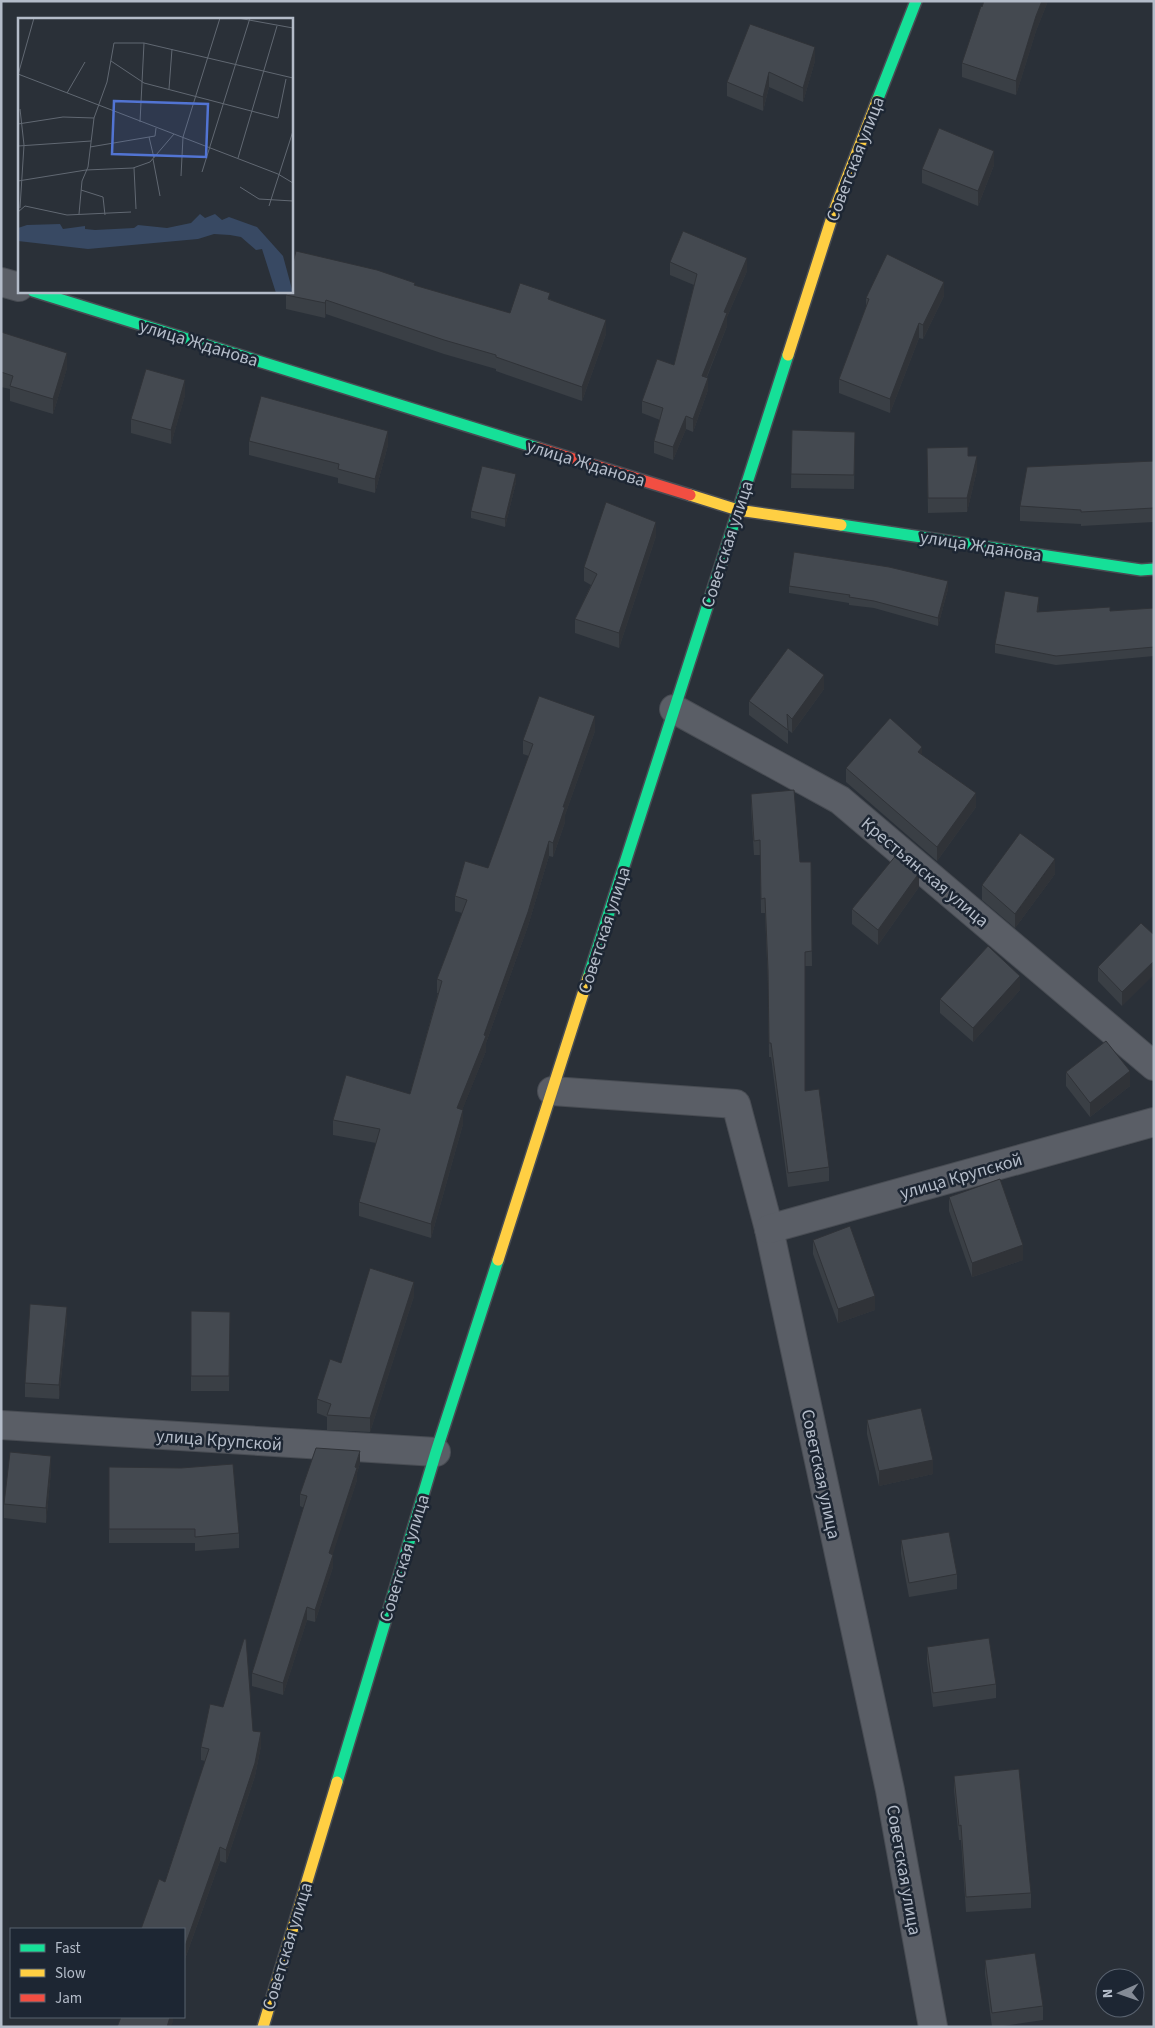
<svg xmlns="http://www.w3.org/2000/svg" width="1155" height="2028" font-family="'Source Sans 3',sans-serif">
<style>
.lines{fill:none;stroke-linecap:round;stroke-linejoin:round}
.street-casing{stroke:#484c53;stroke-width:30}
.fast-casing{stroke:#484c53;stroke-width:14}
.slow-casing{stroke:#484c53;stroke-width:14}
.jam-casing{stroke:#484c53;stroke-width:14}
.street{stroke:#5a5e66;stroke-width:28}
.fast{stroke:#16e098;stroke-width:11}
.slow{stroke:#ffcf43;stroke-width:11}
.jam{stroke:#f24e42;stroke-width:11}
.wall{fill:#3a3f45}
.shaded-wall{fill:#303338}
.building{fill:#444950;stroke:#303338}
.labels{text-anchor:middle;stroke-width:5;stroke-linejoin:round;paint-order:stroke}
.street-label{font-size:18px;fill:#b4bcc9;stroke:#1d2633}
.inset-road{fill:none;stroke:#616872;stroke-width:1}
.view{fill:#5274d3;fill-opacity:0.15;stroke:#5274d3;stroke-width:2.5}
.inset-edge{fill:none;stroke:#b4bcc9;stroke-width:2.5}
</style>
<rect width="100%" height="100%" fill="#2a3038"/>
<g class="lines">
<defs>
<g id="street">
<path d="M1 282 19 287"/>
<path d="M674 709 840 800 1154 1066"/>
<path d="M552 1091 736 1104 769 1229 890 1790 933 2027"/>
<path d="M769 1229 1154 1122"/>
<path d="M1 1425 436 1452"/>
</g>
<g id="fast">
<path d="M877 101 916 1"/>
<path d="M33 291 538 448"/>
<path d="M841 525 1141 570 1154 569"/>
<path d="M588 978 788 355"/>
<path d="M337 1782 436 1452 498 1260"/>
</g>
<g id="slow">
<path d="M788 355 834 211 877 101"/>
<path d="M690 495 738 510 841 525"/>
<path d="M498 1260 588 978"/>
<path d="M263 2027 337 1782"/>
</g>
<path id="jam" d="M538 448 690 495"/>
</defs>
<use href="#street" class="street-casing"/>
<use href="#fast" class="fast-casing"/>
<use href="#slow" class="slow-casing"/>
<use href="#jam" class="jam-casing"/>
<use href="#street" class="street"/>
<use href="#fast" class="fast"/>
<use href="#slow" class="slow"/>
<use href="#jam" class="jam"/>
</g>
<g class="wall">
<path d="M984 1H1048L1036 31 1016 95 962 77V63Z"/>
<path d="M815 61 803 102 769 87 763 111 727 96V82Z"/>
<path d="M994 165 978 206 922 183V169Z"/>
<path d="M670 262 747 271 727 317V326L707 377 708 390 693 432 686 429 673 460 654 453V441L660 420 642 413V401L674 365 694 285 670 275Z"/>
<path d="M415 286 510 313 550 299 606 334 582 401 496 371V369L444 354 326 314 325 318 286 309V295Z"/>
<path d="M944 296 923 339 919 338 890 413 839 393V379L866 307V298Z"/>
<path d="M1 332 67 368 53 414 10 401V389L1 387Z"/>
<path d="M185 395 171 444 131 433V419Z"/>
<path d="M792 430 855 432 854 489 791 488Z"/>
<path d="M249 441 388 445 375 493 338 483V478L249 455Z"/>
<path d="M927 448 968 456 977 470 967 512 928 513Z"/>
<path d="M1154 461V522L1081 526V524L1020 521V506Z"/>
<path d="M516 482 505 527 471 518V511Z"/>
<path d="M656 536 619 648 575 633V619L591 585 584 581V567Z"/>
<path d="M789 586 948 589 938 626 874 608 849 605V603L789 593Z"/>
<path d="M1039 606 1038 612 1110 611 1154 608V656L1056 665 995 653V644Z"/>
<path d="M824 689 792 733 788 730V744L749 715V701Z"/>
<path d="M595 731 565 815V822L553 857 549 856 528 926 486 1043V1051L462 1110 463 1124 431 1238 359 1216V1202L376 1143 333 1135V1120L410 1094 438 993H437V979L462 913 455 911V896L488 868 529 756 523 754V740Z"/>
<path d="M922 756 976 807 937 861 846 782V768Z"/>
<path d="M751 794 800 862H811L812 966H805V1091L829 1167V1181L788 1187 771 1057H769L768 984 765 913H761L760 855H754L751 808Z"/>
<path d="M1055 874 1015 928 982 900V885Z"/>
<path d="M919 887 878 945 852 924V909Z"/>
<path d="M1141 923 1122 1006 1098 981V967Z"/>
<path d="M1020 990 973 1042 940 1013V999Z"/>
<path d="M1066 1072 1130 1086 1090 1117 1066 1086Z"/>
<path d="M949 1197 1023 1260 972 1277 949 1211Z"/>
<path d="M813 1240 875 1310 838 1323 813 1254Z"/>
<path d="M414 1296 370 1432 327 1430V1417L317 1413V1399L341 1363Z"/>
<path d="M191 1311 230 1312 229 1391H191Z"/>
<path d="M67 1321 59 1399 25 1397V1383Z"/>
<path d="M867 1420 933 1474 879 1486 867 1434Z"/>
<path d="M360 1463 357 1473V1480L332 1555 333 1567 315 1622 307 1620 283 1695 252 1686V1673L304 1508 300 1506V1494Z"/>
<path d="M109 1467 239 1533V1548L195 1551V1543H109Z"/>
<path d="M51 1471 46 1523 4 1518V1504Z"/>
<path d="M901 1540 957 1574V1589L909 1597 901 1554Z"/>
<path d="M927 1647 996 1684V1698L933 1707 927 1661Z"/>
<path d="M223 1707 253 1731 261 1746 255 1776 226 1863 220 1861 185 1959 184 1958V1929L165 1882 205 1761 201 1760V1747Z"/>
<path d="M954 1776 1031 1893V1908L966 1912 961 1840H959L954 1790Z"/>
<path d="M985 1960 1043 2006V2020L997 2027H992L985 1974Z"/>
</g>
<g class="shaded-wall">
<path d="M1042 1H1048L1036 31 1016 95V81L1036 16Z"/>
<path d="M815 47V61L803 102V88Z"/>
<path d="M769 72V87L763 111V97Z"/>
<path d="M994 151V165L978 206V191Z"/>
<path d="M747 258V271L727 317V326L702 388V376L724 312Z"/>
<path d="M944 282V296L923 339V325Z"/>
<path d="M326 300V314L325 318V303Z"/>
<path d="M606 320V334L582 401V387Z"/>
<path d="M919 323V338L890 413V399Z"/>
<path d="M67 353V368L53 414V399Z"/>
<path d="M708 378V390L693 432V419Z"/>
<path d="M185 380V395L171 444V430Z"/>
<path d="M686 416V429L673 460V447Z"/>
<path d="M388 431V445L375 493V479Z"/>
<path d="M977 456V470L967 512V498Z"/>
<path d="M516 474V482L505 527V519Z"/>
<path d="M656 522V536L619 648V633Z"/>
<path d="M948 581V589L938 626V618Z"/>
<path d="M1039 597V606L1037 621V612Z"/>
<path d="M824 675V689L792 733V719Z"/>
<path d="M595 716V731L565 815V822L553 857V843L563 807Z"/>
<path d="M922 747V761L918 752Z"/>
<path d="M976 793V807L937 861V847Z"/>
<path d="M549 841V856L528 926 486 1043V1051L457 1123V1108L484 1035Z"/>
<path d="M1055 859V874L1015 928V914Z"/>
<path d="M919 873V887L878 945V930Z"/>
<path d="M1154 961V975L1122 1006V992Z"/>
<path d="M1020 976V990L973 1042V1028Z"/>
<path d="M1130 1071V1086L1090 1117V1103Z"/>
<path d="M463 1110V1124L431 1238V1224Z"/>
<path d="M1023 1245V1260L972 1277V1263Z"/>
<path d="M414 1282V1296L370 1432V1418Z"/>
<path d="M875 1296V1310L838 1323V1309Z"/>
<path d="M67 1307V1321L59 1399V1385Z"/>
<path d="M360 1451V1463L357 1473V1480L329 1566V1553Z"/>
<path d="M51 1456V1471L46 1523V1508Z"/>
<path d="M933 1460V1474L879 1486V1471Z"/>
<path d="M333 1555V1567L315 1622V1610Z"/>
<path d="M307 1607V1620L283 1695V1683Z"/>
<path d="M261 1732V1746L255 1776 226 1863V1850Z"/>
<path d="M220 1847V1861L185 1959V1946Z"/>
<path d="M170 2017H173V2022L171 2027H167Z"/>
</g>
<g class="building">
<path d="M984 1H1042L1036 16 1016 81 962 63 981 6 982 7Z"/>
<path d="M750 24 815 47 803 88 769 72 763 97 727 82Z"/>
<path d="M939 128 994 151 978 191 922 169Z"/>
<path d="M683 231 747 258 724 312 727 313 702 376 708 378 693 419 686 416 673 447 654 441 663 408 642 401 657 359 674 365 697 274 670 262Z"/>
<path d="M296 251 377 270 415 283 414 285 510 313 520 283 550 293 548 299 606 320 582 387 496 357V355L444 340 326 300 325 303 286 295 287 291H291V271Z"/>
<path d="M887 254 944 282 923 325 919 323 890 399 839 379 869 299 866 298Z"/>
<path d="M1 332 67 353 53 399 10 386 13 376 1 372Z"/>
<path d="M146 369 185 380 171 430 131 419Z"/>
<path d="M261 396 388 431 375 479 338 469 339 464 249 441Z"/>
<path d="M792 430 855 432 854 475 791 474Z"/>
<path d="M968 447V456H977L967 498H928L927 448Z"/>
<path d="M1154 461V508L1081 512V510L1020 506 1027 467Z"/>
<path d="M482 466 516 474 505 519 471 511Z"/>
<path d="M606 502 656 522 619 633 575 619 597 574 584 567Z"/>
<path d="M794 552 889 567 948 581 938 618 874 601 849 597 850 595 789 586Z"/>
<path d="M1005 591 1039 597 1037 612 1110 607V611L1154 608V647L1056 656 995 644Z"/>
<path d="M788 648 824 675 792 719 787 714 788 730 749 701Z"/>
<path d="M539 696 595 716 563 807H565L553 843 549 841 528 912 484 1035 486 1036 457 1108 463 1110 431 1224 359 1202 380 1129 333 1120 346 1075 410 1094 442 981 437 979 467 900 455 896 465 861 488 868 533 744 523 740Z"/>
<path d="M890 718 922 747 918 752 976 793 937 847 846 768Z"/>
<path d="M794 790 800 862H811L812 951 805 952V1091L819 1089 829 1167 788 1173 771 1043H769L768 970 765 898 761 899 760 840 754 841 751 794Z"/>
<path d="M1020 833 1055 859 1015 914 982 885Z"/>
<path d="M897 854 919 873 878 930 852 909Z"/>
<path d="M1141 923 1154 935V961L1122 992 1098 967Z"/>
<path d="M988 946 1020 976 973 1028 940 999Z"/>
<path d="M1106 1041 1130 1071 1090 1103 1066 1072Z"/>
<path d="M1000 1179 1023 1245 972 1263 949 1197Z"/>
<path d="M850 1226 875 1296 838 1309 813 1240Z"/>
<path d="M370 1268 414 1282 370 1418 327 1415 331 1404 317 1399 330 1359 341 1363Z"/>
<path d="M30 1304 67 1307 59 1385 25 1383Z"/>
<path d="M191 1311 230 1312 229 1376H191Z"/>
<path d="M921 1408 933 1460 879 1471 867 1420Z"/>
<path d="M316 1448 360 1451 355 1467 357 1468 329 1553 333 1555 315 1610 307 1607 283 1683 252 1673 307 1496 300 1494Z"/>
<path d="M10 1452 51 1456 46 1508 4 1504Z"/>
<path d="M233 1464 239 1533 195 1537V1529H109V1467L181 1468Z"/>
<path d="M949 1532 957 1574 909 1583 901 1540Z"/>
<path d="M989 1638 996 1684 933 1693 927 1647Z"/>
<path d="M244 1639H246L253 1731 261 1732 255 1763 226 1850 220 1847 185 1946 184 1945V1929H141L159 1879 165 1882 209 1749 201 1747 210 1704 223 1707Z"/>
<path d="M1019 1769 1031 1893 966 1897 961 1825 959 1826 954 1776Z"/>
<path d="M1035 1953 1043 2006 992 2013 985 1960Z"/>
<path d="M121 2017H170L167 2027H117Z"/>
</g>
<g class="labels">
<g class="street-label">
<text transform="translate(855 159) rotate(-69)" y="6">Советская улица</text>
<text transform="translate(199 343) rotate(17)" y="6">улица Жданова</text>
<text transform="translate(586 463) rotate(17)" y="6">улица Жданова</text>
<text transform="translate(727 544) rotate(-72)" y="6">Советская улица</text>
<text transform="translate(981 546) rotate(9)" y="6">улица Жданова</text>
<text transform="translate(925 872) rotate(40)" y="6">Крестьянская улица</text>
<text transform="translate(604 930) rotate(-72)" y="6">Советская улица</text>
<text transform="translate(961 1176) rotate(-16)" y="6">улица Крупской</text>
<text transform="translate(219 1440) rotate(4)" y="6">улица Крупской</text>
<text transform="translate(821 1474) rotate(78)" y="6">Советская улица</text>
<text transform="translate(404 1558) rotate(-73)" y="6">Советская улица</text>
<text transform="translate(904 1870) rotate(80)" y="6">Советская улица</text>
<text transform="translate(287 1946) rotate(-73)" y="6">Советская улица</text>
</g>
</g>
<g transform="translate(18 18)">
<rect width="275" height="275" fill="#2a3038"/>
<path d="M182 196 187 200 197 196 204 202 211 199 239 209 265 238 275 275H258L244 231 238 232 223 219 212 217 196 216 180 221 70 231 0 223V210L9 207 42 206 45 211 67 208V211L77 212 116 210 120 207 149 210 173 205Z" fill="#384963"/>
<path class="inset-road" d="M220 0 275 10M93 43 126 65 260 100 268 61M0 56 260 156 275 165M0 57 16 0M151 71 154 31M49 75 67 44M2 91 6 127 2 190M122 104 126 25M0 106 45 99 76 100M131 119 136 140M0 128 73 123M72 129 137 118 138 110M220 140 259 8M135 141 142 178M116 150 118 191M184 154 232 0M163 158 165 119 202 0M0 163 68 152 115 150 132 144 156 116M222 169 241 181 275 183M63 172 85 179 87 197M251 188 275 113M0 194 7 188 49 197 113 194M61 196 64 163 70 149 76 100 89 64 96 25H126L275 60"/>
<path class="view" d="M96 83 190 86 188 139 94 136Z"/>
<rect width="275" height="275" class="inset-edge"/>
</g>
<rect width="1155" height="2028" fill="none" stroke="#b4bcc9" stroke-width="5"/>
<rect x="10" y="1928" width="175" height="90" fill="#1d2633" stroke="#59626f"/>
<rect x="20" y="1944" width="25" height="8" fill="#16e098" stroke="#59626f"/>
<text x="55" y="1953" font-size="15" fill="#b4bcc9">Fast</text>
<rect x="20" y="1969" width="25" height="8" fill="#ffcf43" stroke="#59626f"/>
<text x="55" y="1978" font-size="15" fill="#b4bcc9">Slow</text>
<rect x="20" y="1994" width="25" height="8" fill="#f24e42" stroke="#59626f"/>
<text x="55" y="2003" font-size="15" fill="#b4bcc9">Jam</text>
<g transform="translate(1120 1993) rotate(268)"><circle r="24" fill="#1d2633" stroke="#59626f"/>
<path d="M0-4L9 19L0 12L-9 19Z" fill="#848b96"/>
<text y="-8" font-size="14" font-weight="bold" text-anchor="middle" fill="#b4bcc9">N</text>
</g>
</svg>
